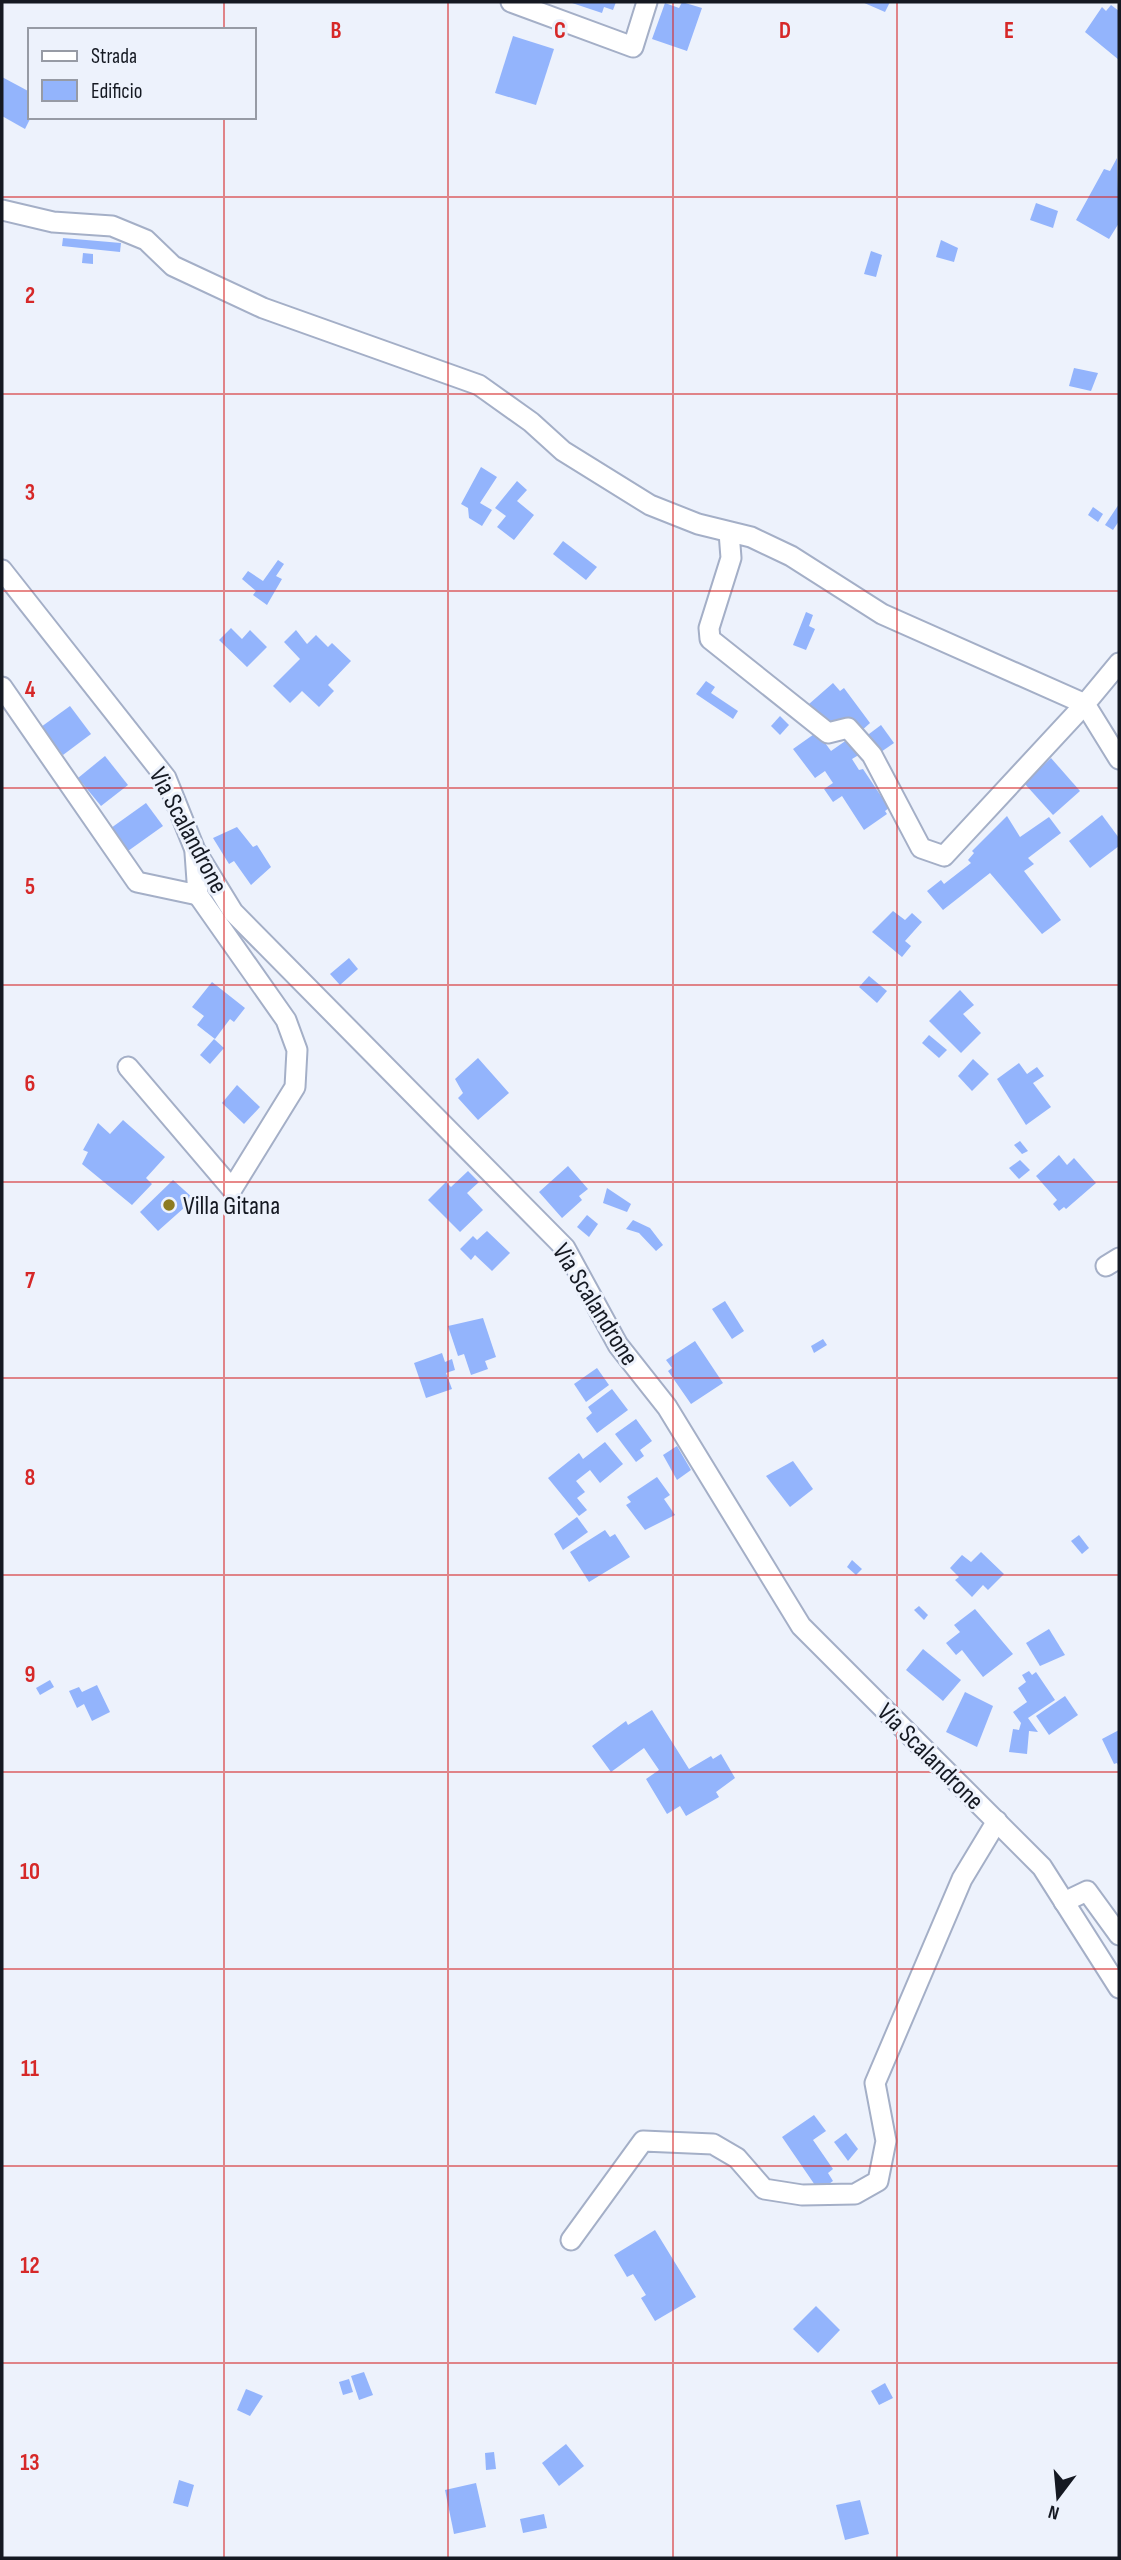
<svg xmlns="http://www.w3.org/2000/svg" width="1121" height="2560" font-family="'Sofia Sans Condensed',sans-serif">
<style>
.building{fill:#93b4fc}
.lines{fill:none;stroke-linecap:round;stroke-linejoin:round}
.minor-casing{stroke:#a4afc7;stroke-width:23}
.minor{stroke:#fff;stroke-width:19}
.grid{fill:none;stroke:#d62828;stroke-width:2;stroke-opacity:0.55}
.poi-dot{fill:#8d7b21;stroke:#edf2fc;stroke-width:2.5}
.labels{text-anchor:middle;stroke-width:6;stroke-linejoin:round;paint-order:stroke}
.street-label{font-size:26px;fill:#151922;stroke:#edf2fc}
.poi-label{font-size:26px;fill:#151922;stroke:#edf2fc;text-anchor:start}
.grid-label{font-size:23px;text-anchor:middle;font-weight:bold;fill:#d62828;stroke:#edf2fc;stroke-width:6;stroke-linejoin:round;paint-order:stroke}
</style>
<rect width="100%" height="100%" fill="#edf2fc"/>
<g class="building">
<path d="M569 2H616L613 10 604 7 602 13Z"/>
<path d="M682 2 702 8 687 51 652 39 665 3 679 8Z"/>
<path d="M862 2H890L885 12Z"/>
<path d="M1111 5 1119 11V60L1085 32 1102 7 1106 11Z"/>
<path d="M513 36 554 49 536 105 495 93Z"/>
<path d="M2 77 30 92 31 117 25 129 2 116Z"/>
<path d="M1117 158 1119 223 1109 239 1076 220 1104 169 1110 171Z"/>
<path d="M1036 203 1058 211 1053 228 1030 220Z"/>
<path d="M63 238 121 243 120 252 62 246Z"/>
<path d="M941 240 958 248 954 262 936 257Z"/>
<path d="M871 251 882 255 876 277 864 274Z"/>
<path d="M83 253 93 254V264L82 263Z"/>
<path d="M1074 368 1098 373 1091 391 1069 386Z"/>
<path d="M481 467 497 477 480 503 492 510 482 526 469 518 468 508 461 504Z"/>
<path d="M517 481 527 490 517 501 534 515 514 540 497 527 506 516 495 508Z"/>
<path d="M1119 504V521L1113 530 1105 525Z"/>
<path d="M1093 507 1103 514 1098 522 1088 515Z"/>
<path d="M563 541 597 567 586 580 553 554Z"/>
<path d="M278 560 284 564 276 576 282 579 267 605 253 595 256 591 242 579 248 571 263 581Z"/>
<path d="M806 612 813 615 809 626 815 629 806 650 793 645Z"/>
<path d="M231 628 242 639 250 630 267 647 247 667 219 640Z"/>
<path d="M296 630 307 644 316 635 328 647 332 643 351 661 328 685 334 691 319 707 302 691 290 703 273 686 300 659 284 642Z"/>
<path d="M706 681 715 687 711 693 738 711 733 719 696 694Z"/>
<path d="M833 683 840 691 844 688 870 723 859 733 841 720 831 729 809 704Z"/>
<path d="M70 706 91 734 63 755 41 727Z"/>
<path d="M780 716 789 725 780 735 771 726Z"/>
<path d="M881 725 894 743 878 754 865 737Z"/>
<path d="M817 732 831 751 851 737 862 753 852 759 859 770 863 769 889 808 885 811 887 814 864 830 842 796 833 802 824 789 833 783 825 771 815 778 793 749Z"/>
<path d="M105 756 128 785 101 806 78 778Z"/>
<path d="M1051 758 1080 791 1053 815 1024 783Z"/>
<path d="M146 803 163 826 128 851 111 828Z"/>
<path d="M1102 815 1119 838V846L1090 868 1069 841Z"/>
<path d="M1007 816 1020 837 1049 817 1061 833 1028 858 1034 864 1024 871 1061 920 1042 934 990 873 943 910 927 891 941 880 944 884 971 863 968 860 974 853 972 851Z"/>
<path d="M237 827 253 847 257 845 271 867 251 885 234 861 229 864 213 838Z"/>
<path d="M893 911 905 920 912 913 922 922 905 941 911 946 902 957 872 932Z"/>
<path d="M349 958 358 969 340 985 330 974Z"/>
<path d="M869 976 887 991 877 1003 859 987Z"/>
<path d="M212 982 245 1008 234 1022 230 1019 215 1039 197 1025 204 1016 192 1007Z"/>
<path d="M960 990 974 1005 963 1014 981 1033 961 1053 929 1021Z"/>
<path d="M929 1035 947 1050 939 1058 922 1043Z"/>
<path d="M214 1039 224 1048 210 1064 200 1055Z"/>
<path d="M478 1058 509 1093 478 1120 458 1098 463 1093 455 1079Z"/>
<path d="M973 1059 989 1074 972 1091 958 1076Z"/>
<path d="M1019 1063 1027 1074 1037 1067 1044 1076 1033 1083 1051 1107 1026 1125 997 1079Z"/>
<path d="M237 1085 260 1107 244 1124 222 1103Z"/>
<path d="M123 1120 165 1157 146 1178 152 1184 132 1205 82 1164 88 1152 83 1150 98 1123 110 1134Z"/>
<path d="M1020 1141 1028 1151 1022 1154 1014 1145Z"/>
<path d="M1059 1155 1067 1165 1074 1158 1096 1183 1066 1209 1064 1207 1059 1211 1053 1204 1057 1200 1036 1176Z"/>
<path d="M1020 1160 1030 1170 1019 1179 1009 1168Z"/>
<path d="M568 1166 588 1189 579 1196 582 1200 562 1218 539 1192Z"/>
<path d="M468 1171 479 1182 467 1193 483 1210 460 1232 428 1200 446 1182 451 1187Z"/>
<path d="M173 1180 194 1199 158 1231 140 1212Z"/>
<path d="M607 1188 631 1204 627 1212 603 1203Z"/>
<path d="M587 1215 598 1224 589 1237 577 1227Z"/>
<path d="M633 1220 650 1228 663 1245 656 1251 639 1233 626 1229Z"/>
<path d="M487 1231 510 1253 492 1271 475 1255 471 1260 460 1249 473 1236 477 1240Z"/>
<path d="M725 1301 744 1331 732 1339 712 1309Z"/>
<path d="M483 1318 496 1357 485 1361 488 1369 471 1375 464 1354 458 1356 448 1326Z"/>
<path d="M823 1339 827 1345 814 1353 811 1346Z"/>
<path d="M695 1341 723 1383 691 1404 668 1371 672 1368 666 1360Z"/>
<path d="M442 1353 445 1362 452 1359 455 1370 446 1373 452 1389 426 1398 414 1363Z"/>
<path d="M597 1368 609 1385 586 1402 574 1384Z"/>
<path d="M612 1389 628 1410 597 1433 586 1418 592 1413 588 1407Z"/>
<path d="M636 1419 652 1441 640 1450 644 1456 636 1462 615 1434Z"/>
<path d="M605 1442 623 1464 600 1483 590 1470 576 1481 585 1492 577 1498 587 1510 579 1516 548 1478 579 1453 583 1459Z"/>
<path d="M677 1446 691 1470 677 1480 663 1455Z"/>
<path d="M793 1461 813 1489 790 1507 766 1476Z"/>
<path d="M657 1477 670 1495 664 1499 675 1515 645 1530 626 1505 631 1502 627 1497Z"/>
<path d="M577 1517 588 1532 563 1550 554 1534Z"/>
<path d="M605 1530 610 1537 615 1534 630 1557 589 1582 570 1552Z"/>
<path d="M1079 1535 1089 1548 1082 1554 1071 1541Z"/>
<path d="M981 1552 1004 1574 988 1590 983 1585 972 1597 955 1580 959 1577 950 1568 962 1555 971 1562Z"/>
<path d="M852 1560 862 1569 856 1575 847 1567Z"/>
<path d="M919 1606 928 1615 924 1620 914 1610Z"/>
<path d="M975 1609 1013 1654 983 1677 962 1650 956 1655 946 1643 960 1632 954 1625Z"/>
<path d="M1049 1629 1065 1655 1040 1666 1026 1643Z"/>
<path d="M923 1649 961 1680 943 1701 906 1670Z"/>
<path d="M1029 1671 1032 1675 1036 1672 1055 1700 1028 1718 1038 1732 1029 1731 1027 1754 1009 1752 1013 1729 1019 1730 1021 1723 1013 1712 1027 1702 1018 1688 1026 1682 1022 1675Z"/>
<path d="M50 1680 54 1687 40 1695 36 1688Z"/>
<path d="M97 1685 110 1712 92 1721 84 1704 77 1708 69 1691 79 1687 82 1692Z"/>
<path d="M965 1692 993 1706 977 1747 946 1732Z"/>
<path d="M1065 1696 1078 1715 1049 1735 1036 1716Z"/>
<path d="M652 1710 689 1769 711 1756 713 1759 721 1754 735 1778 716 1792 719 1797 686 1816 680 1806 667 1814 646 1779 659 1770 644 1748 611 1772 592 1746 626 1721 628 1725Z"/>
<path d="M1119 1730V1767L1117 1763 1114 1764 1102 1739Z"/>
<path d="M814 2115 826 2131 813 2140 833 2169 828 2173 833 2181 819 2191 782 2137Z"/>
<path d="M846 2133 858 2149 848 2161 834 2142Z"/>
<path d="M655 2230 696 2297 655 2321 641 2298 646 2295 633 2274 627 2277 614 2255Z"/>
<path d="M816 2306 840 2330 818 2353 793 2329Z"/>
<path d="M364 2372 373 2395 359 2400 351 2376Z"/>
<path d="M349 2379 353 2392 343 2395 339 2382Z"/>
<path d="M885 2383 893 2398 879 2405 871 2391Z"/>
<path d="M246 2389 263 2396 250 2416 237 2410Z"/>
<path d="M566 2444 584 2466 559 2486 542 2463Z"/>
<path d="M494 2452 496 2469 486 2470 485 2453Z"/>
<path d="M179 2480 194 2485 188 2507 173 2503Z"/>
<path d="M476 2483 486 2527 454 2534 445 2490Z"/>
<path d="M860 2500 869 2534 845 2540 836 2505Z"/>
<path d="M544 2514 547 2528 523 2533 520 2519Z"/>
</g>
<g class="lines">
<defs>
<g id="minor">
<path d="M511 2 633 47 647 2"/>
<path d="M2 210 53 222 112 226 146 240 173 266 263 308 479 385 531 422 563 451 650 505 698 524 751 537 791 556 882 614 1085 704 944 856 921 848 872 755 848 728 828 733 710 639 709 628 731 558 729 532"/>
<path d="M2 570 166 778 195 850 233 912 565 1248 618 1345 667 1407 801 1626 1042 1867 1119 1988"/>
<path d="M1119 663 1085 704 1119 759"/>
<path d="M2 687 137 882 198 895 195 853"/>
<path d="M128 1067 232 1189 295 1087 297 1050 286 1020 198 895"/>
<path d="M1106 1266 1119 1258"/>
<path d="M1064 1902 1087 1891 1119 1935"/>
<path d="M571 2240 643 2141 713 2144 737 2158 764 2189 802 2195 855 2194 878 2181 886 2141 875 2083 962 1879 997 1821"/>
</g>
</defs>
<use href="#minor" class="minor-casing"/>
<use href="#minor" class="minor"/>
</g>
<path class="grid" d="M224 2V30M448 2V2558M673 2V2558M897 2V2558M224 117V2558M2 197H1119M2 394H1119M2 591H1119M2 788H1119M2 985H1119M2 1182H1119M2 1378H1119M2 1575H1119M2 1772H1119M2 1969H1119M2 2166H1119M2 2363H1119"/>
<circle class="poi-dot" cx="169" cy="1205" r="7"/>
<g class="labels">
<g class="street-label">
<text transform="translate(189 830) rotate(62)" y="9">Via Scalandrone</text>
<text transform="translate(596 1304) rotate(58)" y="9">Via Scalandrone</text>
<text transform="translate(931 1756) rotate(45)" y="9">Via Scalandrone</text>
</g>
<g class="poi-label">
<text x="183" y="1214">Villa Gitana</text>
</g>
</g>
<g class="grid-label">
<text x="336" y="38">B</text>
<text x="560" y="38">C</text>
<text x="785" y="38">D</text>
<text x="1009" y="38">E</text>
<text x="30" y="303">2</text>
<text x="30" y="500">3</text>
<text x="30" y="697">4</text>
<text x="30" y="894">5</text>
<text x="30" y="1091">6</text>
<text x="30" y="1288">7</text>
<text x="30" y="1485">8</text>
<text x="30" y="1682">9</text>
<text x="30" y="1879">10</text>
<text x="30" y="2076">11</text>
<text x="30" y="2273">12</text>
<text x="30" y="2470">13</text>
</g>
<rect width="1121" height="2560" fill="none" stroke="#151922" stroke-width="7"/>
<rect x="28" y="28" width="228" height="91" fill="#edf2fc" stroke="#979ba5" stroke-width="2"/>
<rect x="42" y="51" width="35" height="10" fill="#ffffff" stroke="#979ba5" stroke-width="2"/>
<text x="91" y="63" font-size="21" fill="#151922">Strada</text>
<rect x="42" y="80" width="35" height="21" fill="#93b4fc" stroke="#979ba5" stroke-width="2"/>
<text x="91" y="98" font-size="21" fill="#151922">Edificio</text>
<g transform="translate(1058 2497) rotate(196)" stroke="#edf2fc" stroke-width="5" paint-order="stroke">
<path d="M0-5L12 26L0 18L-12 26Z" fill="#151922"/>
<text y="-10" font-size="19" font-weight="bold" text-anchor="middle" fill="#151922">N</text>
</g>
</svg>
